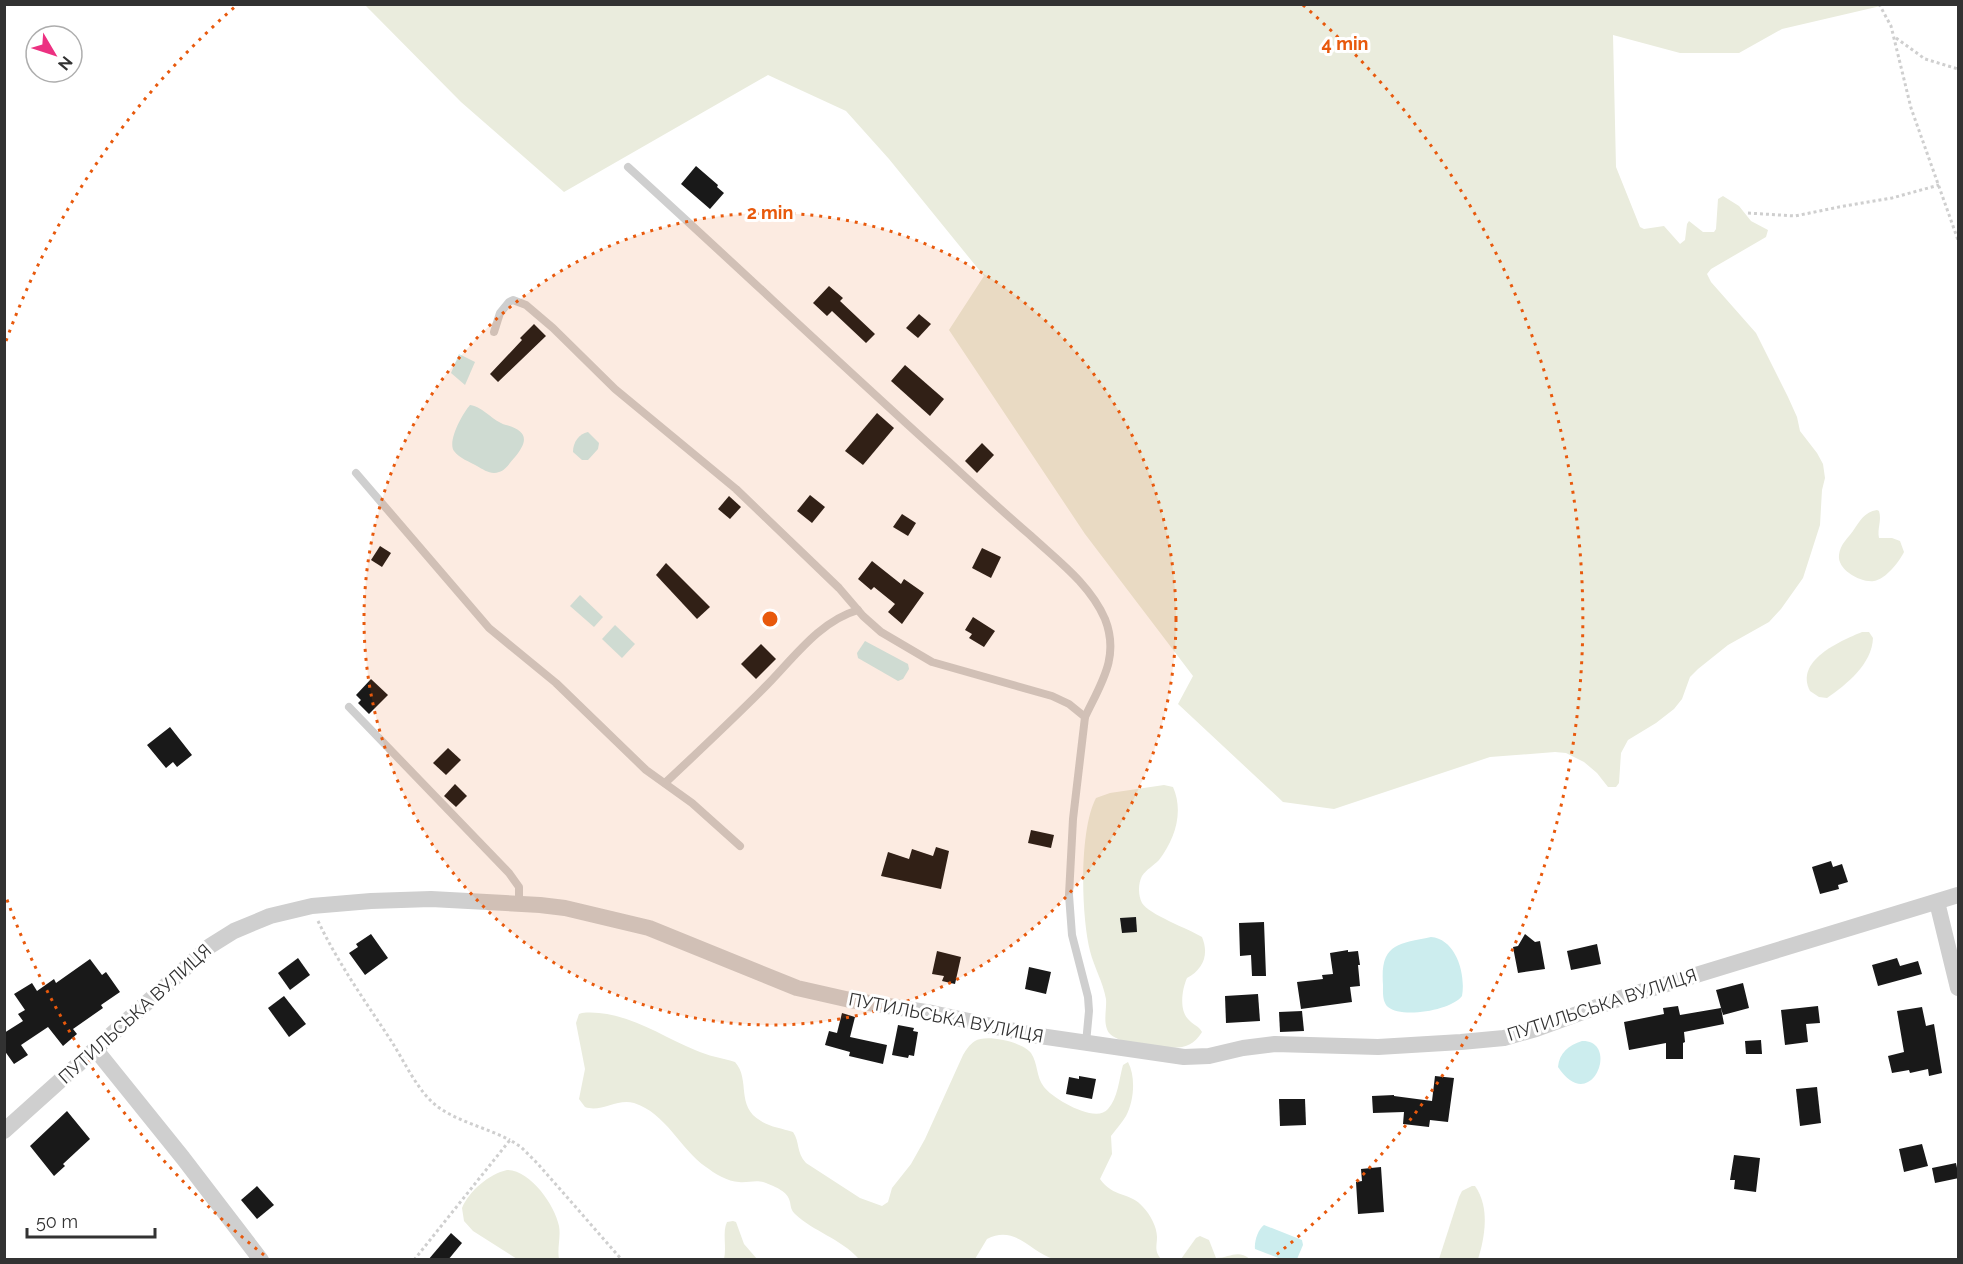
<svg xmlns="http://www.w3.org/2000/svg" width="1963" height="1264" font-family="Raleway,sans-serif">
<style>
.green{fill:#eaecdd}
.water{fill:#ccedee}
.building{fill:#191919}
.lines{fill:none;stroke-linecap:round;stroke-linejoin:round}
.path{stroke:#cfcfcf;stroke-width:3;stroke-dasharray:3 3;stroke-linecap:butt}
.service{stroke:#cfcfcf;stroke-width:8}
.minor{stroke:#cfcfcf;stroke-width:16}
.ring{fill:none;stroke:#e8590c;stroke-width:3;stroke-dasharray:3 6}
.labels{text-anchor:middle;stroke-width:6;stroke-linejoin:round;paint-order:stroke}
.street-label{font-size:18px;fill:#323232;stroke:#fff}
.centre{fill:#e8590c;stroke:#fff;stroke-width:3}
.ring-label{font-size:18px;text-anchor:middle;font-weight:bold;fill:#e8590c;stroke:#fff;stroke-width:6;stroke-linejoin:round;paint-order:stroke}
</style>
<rect width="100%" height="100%" fill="#fff"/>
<g class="green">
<path d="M365 5H1885L1782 29 1739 53H1680L1613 35 1616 167 1640 227 1644 229 1664 226 1680 244 1685 240 1687 224 1689 221 1703 232H1714L1716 229 1718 199 1723 196 1739 206 1751 221 1768 230 1766 237 1711 269 1707 274 1711 282 1756 333 1788 397 1797 417 1800 431 1817 453 1823 464 1825 478 1822 490 1820 525 1803 578 1781 609 1769 622 1728 645 1698 669 1690 677 1682 699 1674 709 1656 723 1628 740 1621 753 1619 783 1616 787H1608L1597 773 1584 762 1566 753 1555 752 1490 757 1334 809 1283 802 1178 704 1193 676 1085 534 949 330 984 276 889 159 846 111 768 75 564 192 461 102Z"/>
<path d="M1877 510 1879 511C1882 521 1877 528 1879 538H1892L1900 541 1904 552C1899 562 1886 579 1874 581 1861 583 1837 570 1839 555 1840 545 1847 539 1853 531 1860 521 1864 512 1877 510Z"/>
<path d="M1862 632H1869L1873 638C1872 664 1847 684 1827 698L1819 697 1810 691C1794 661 1840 641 1862 632Z"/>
<path d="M1164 785 1173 787C1184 812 1175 839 1159 860 1154 865 1146 870 1142 876 1138 883 1138 896 1142 903 1148 914 1189 929 1202 937 1209 954 1204 969 1187 978 1182 989 1179 1010 1188 1019 1193 1025 1199 1026 1202 1032 1192 1048 1180 1049 1163 1047 1148 1044 1122 1045 1110 1034 1102 1025 1107 1010 1106 999 1103 982 1094 967 1090 951 1081 915 1079 830 1096 798L1110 793Z"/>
<path d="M582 1013C623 1009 659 1035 695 1050 708 1056 722 1058 735 1062 751 1080 735 1106 761 1121 770 1127 782 1128 793 1132 800 1142 796 1152 806 1163L860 1198 882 1206 888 1202 892 1188 911 1164 925 1139 963 1055C966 1050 969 1045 975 1041 986 1034 1023 1042 1031 1053 1038 1063 1036 1077 1044 1087 1053 1099 1096 1124 1108 1109 1118 1098 1119 1079 1123 1065L1128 1062C1136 1077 1134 1101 1126 1116 1122 1123 1116 1129 1111 1136L1112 1154 1100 1179C1113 1198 1131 1192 1143 1207 1150 1214 1157 1227 1157 1237 1157 1246 1154 1251 1161 1259H1054C1030 1252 1015 1224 987 1239L975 1259H859C840 1238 814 1232 795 1214 791 1210 791 1207 790 1202 788 1191 775 1187 766 1183 756 1179 749 1183 739 1182 728 1182 714 1173 706 1167 680 1149 666 1113 634 1103 617 1098 601 1113 585 1107L579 1099 585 1069 576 1023 579 1014Z"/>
<path d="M507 1170C530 1170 555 1205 559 1226 561 1237 557 1248 559 1259H517L473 1231 464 1221 462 1208C469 1191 489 1174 507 1170Z"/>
<path d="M1472 1186H1475C1490 1207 1485 1237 1478 1259H1439L1459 1197 1462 1191Z"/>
<path d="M733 1221 736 1222 744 1244 757 1259H724C727 1247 722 1232 727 1222Z"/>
<path d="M1200 1236 1209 1240 1216 1258C1230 1258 1237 1249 1250 1259H1181L1196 1238Z"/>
</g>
<g class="water">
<path d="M459 354 475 362 465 385 451 373Z"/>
<path d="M470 405C484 407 492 421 506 425 527 431 529 440 515 457 510 462 506 470 499 472 491 475 484 470 477 466 470 462 459 458 454 451 447 441 463 413 470 405Z"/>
<path d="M588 432 599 443 598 449 588 460H582L573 452C573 442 579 434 588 432Z"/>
<path d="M580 595 603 617 594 627 570 606Z"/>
<path d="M615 625 635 644 622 658 602 639Z"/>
<path d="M865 641 908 664 909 669 903 679 898 681 858 658 857 653Z"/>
<path d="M1431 937C1456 939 1466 974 1462 996 1452 1010 1402 1019 1388 1007 1382 1002 1383 991 1383 985 1380 944 1397 944 1431 937Z"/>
<path d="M1582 1041C1621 1040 1591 1117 1558 1067 1559 1053 1569 1045 1582 1041Z"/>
<path d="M1264 1225 1302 1240 1303 1245 1297 1259H1281L1255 1249C1254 1242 1258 1229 1264 1225Z"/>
</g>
<g class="building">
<path d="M696 166 718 185 717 187 724 193 710 209 681 184Z"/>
<path d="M829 286 843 298 840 301 875 334 866 343 832 311 827 316 813 303Z"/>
<path d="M919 314 931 324 918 338 906 328Z"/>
<path d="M534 324 546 336 498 382 490 374 522 340 520 338Z"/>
<path d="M905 365 944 399 930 416 891 381Z"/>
<path d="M877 413 894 428 863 465 845 451Z"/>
<path d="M982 443 994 455 977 473 965 461Z"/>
<path d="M810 495 825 507 812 523 797 511Z"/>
<path d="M729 496 741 507 730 519 718 509Z"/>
<path d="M902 514 916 523 908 536 893 527Z"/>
<path d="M380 546 391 553 382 567 371 560Z"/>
<path d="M982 548 1001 557 991 578 972 568Z"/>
<path d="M872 561 901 584 904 579 924 593 902 624 888 612 895 604 874 587 871 590 858 579Z"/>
<path d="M666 563 710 607 697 619 656 575Z"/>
<path d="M973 617 995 631 984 647 969 638 972 634 965 630Z"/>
<path d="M761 644 776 659 756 679 741 664Z"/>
<path d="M371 679 388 695 369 714 358 703 361 700 356 695Z"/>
<path d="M170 727 192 755 177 767 173 762 166 768 147 745Z"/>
<path d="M448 748 461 760 446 775 433 763Z"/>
<path d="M455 784 467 796 456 807 444 796Z"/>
<path d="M1031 830 1054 835 1051 848 1028 843Z"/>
<path d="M936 847 949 851 941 889 881 876 888 852 909 859 912 849 933 856Z"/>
<path d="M1831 861 1833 867 1842 864 1848 882 1838 885 1839 889 1820 894 1812 867Z"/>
<path d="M1136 917 1137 932 1122 933 1120 918Z"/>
<path d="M1264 922 1266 976H1252L1251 955 1240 956 1239 923Z"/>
<path d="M371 934 388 958 365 975 349 953 358 947 356 944Z"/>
<path d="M1525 934 1535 942 1540 941 1545 969 1518 973 1513 947 1518 946Z"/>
<path d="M1597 944 1601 964 1571 970 1567 951Z"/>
<path d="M1348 950V952L1358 951 1360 965H1358L1360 986 1350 987 1352 1002 1301 1009 1297 982 1323 979 1322 975 1333 974 1330 953Z"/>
<path d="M937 951 961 957 955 984 942 981 944 976 932 974Z"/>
<path d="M298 958 310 975 290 990 278 973Z"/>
<path d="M1897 958 1900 966 1918 961 1922 974 1878 986 1872 965Z"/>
<path d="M90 959 102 975 106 972 120 992 101 1005 103 1008 73 1029 77 1034 63 1046 48 1027 21 1045 28 1055 14 1064 4 1050V1033L23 1021 18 1014 25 1010 14 994 32 983 37 991 54 979 56 983Z"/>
<path d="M1029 967 1051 972 1046 994 1025 989Z"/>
<path d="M1743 983 1749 1008 1723 1015 1721 1008 1724 1024 1684 1032 1685 1042 1683 1043V1059H1666V1043L1629 1050 1624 1022 1664 1014 1663 1008 1678 1006 1680 1015 1721 1008 1716 990Z"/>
<path d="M1258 994 1260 1021 1226 1023 1225 996Z"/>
<path d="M284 996 306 1024 289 1037 268 1008Z"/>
<path d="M1818 1006 1820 1023 1806 1024 1808 1042 1785 1045 1781 1010Z"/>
<path d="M1922 1007 1926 1026 1934 1024 1942 1073 1929 1076 1928 1069 1910 1073 1909 1070 1892 1073 1888 1056 1904 1052 1897 1011Z"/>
<path d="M1302 1011 1304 1031 1280 1032 1279 1012Z"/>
<path d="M842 1013 855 1017 850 1037 887 1045 883 1064 849 1056 850 1052 825 1045 829 1031 837 1033Z"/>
<path d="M898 1025 914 1028 913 1031 918 1032 914 1056 909 1055 908 1058 892 1055Z"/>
<path d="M1761 1040 1762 1054H1746L1745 1041Z"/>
<path d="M1079 1076 1096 1079 1092 1099 1066 1094 1069 1077 1079 1079Z"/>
<path d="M1435 1076 1454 1078 1448 1122 1430 1120 1429 1127 1403 1124 1404 1112 1373 1113 1372 1096 1394 1095V1096L1432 1101Z"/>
<path d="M1817 1087 1821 1123 1800 1126 1796 1089Z"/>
<path d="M1279 1099H1305L1306 1125 1280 1126Z"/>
<path d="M67 1111 90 1139 63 1164 65 1166 54 1176 30 1146Z"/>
<path d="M1922 1144 1928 1166 1904 1172 1899 1149Z"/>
<path d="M1734 1155 1760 1158 1756 1192 1734 1189 1735 1180H1730Z"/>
<path d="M1956 1163 1959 1178 1935 1183 1932 1168Z"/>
<path d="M1381 1167 1384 1212 1358 1214 1356 1182 1362 1181 1361 1169Z"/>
<path d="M257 1186 274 1205 257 1219 241 1200Z"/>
<path d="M451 1233 462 1243 448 1260H428Z"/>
</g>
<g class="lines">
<g class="path">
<path d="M1879 4 1891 26 1911 108 1958 240"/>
<path d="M1896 38 1925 59 1958 69"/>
<path d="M1748 213 1795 216 1839 207 1892 198 1939 185"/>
<path d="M318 921C338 963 365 1001 390 1039 405 1062 417 1091 438 1107 459 1122 487 1128 510 1140"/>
<path d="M414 1260 510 1140 521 1147 538 1164 622 1260"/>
</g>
<g class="service">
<path d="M628 167C736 265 841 365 949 462 976 487 1002 511 1030 535 1057 560 1090 584 1105 619 1120 657 1101 683 1085 717"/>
<path d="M494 332 500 313 509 302 513 300 526 305 553 328 615 389 736 489 839 588 863 616 881 632 932 662 1052 696 1069 704 1085 717 1073 819 1069 895 1072 935 1088 997 1089 1011 1086 1043"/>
<path d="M356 473 489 628 556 683 646 770 692 803 740 846"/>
<path d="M349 707 509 873 519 887V903"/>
<path d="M665 783C697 753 730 722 761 691 791 662 817 622 858 610"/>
</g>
<g class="minor">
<path d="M1937 902 1958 988"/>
<path d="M96 1050 183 1158 261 1260"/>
<path d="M4 1131 210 946 234 931 270 916 312 906 371 901 431 899 540 905 565 908 649 928 797 988 850 1000 932 1013 1033 1035 1184 1057 1209 1056 1243 1048 1275 1044 1378 1047 1461 1042 1504 1038 1536 1029 1624 997 1958 895"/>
</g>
</g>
<circle cx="770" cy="619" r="406" fill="#e8590c" fill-opacity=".12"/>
<g class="ring">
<circle cx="770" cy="619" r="406"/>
<path d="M264 1255A813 813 0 0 1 6 897M6 341A813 813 0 0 1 237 5M1303 5A813 813 0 0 1 1276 1255"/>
</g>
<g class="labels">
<g class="street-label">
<text transform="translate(1602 1005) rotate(-18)" y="6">ПУТИЛЬСЬКА ВУЛИЦЯ</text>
<text transform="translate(135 1014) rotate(-42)" y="6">ПУТИЛЬСЬКА ВУЛИЦЯ</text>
<text transform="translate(946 1018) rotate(11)" y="6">ПУТИЛЬСЬКА ВУЛИЦЯ</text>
</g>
</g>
<circle cx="770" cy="619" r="9" class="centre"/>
<g class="ring-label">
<text x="1345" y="50">4 min</text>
<text x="770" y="219">2 min</text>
</g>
<rect width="1963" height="1264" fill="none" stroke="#323232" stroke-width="12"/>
<g transform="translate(54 54) rotate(129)"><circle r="28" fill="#ffffff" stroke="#adadad" stroke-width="1.5"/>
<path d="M0-4.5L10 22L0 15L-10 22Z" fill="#ec3181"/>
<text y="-9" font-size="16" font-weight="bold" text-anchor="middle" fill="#323232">N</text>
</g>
<path d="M27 1228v9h128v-9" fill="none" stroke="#323232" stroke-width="3"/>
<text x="36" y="1228" font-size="18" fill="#323232" stroke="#ffffff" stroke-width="4.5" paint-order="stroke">50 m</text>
</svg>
